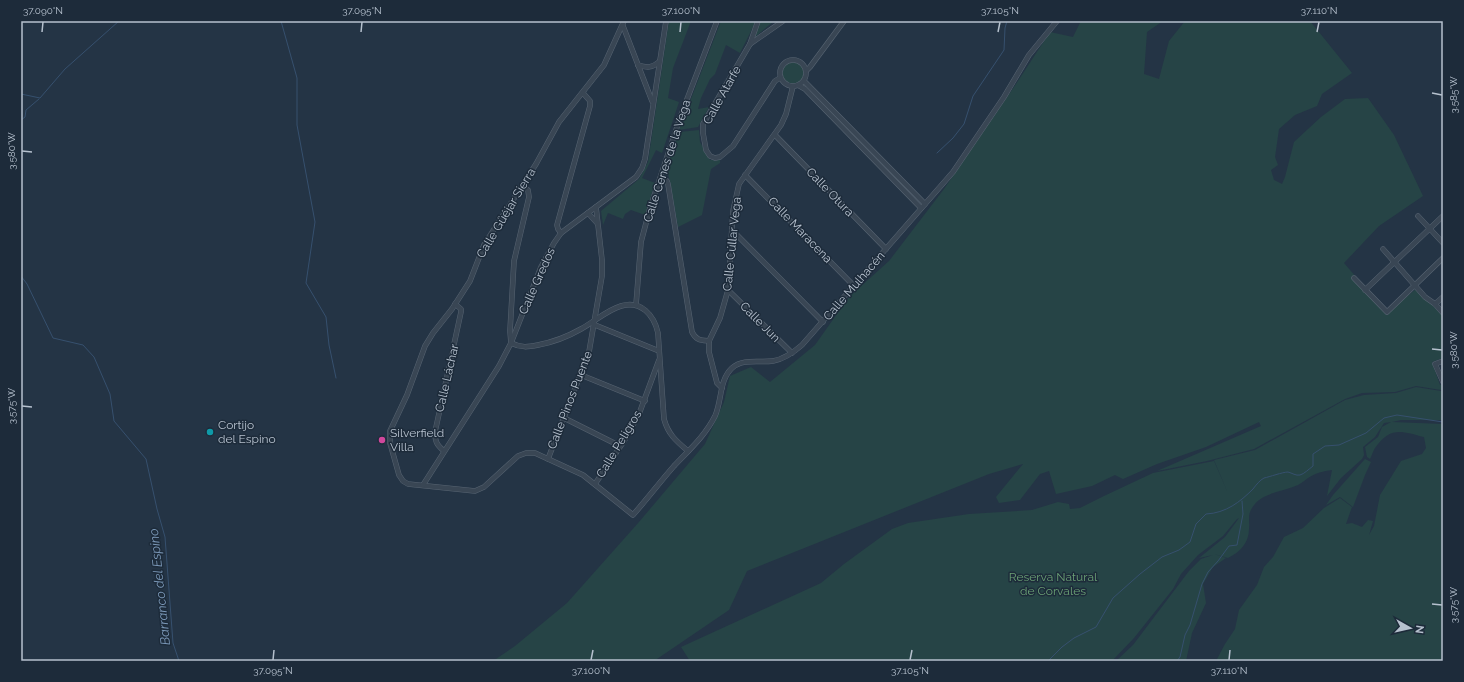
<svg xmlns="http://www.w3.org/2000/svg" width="1464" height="682" font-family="Raleway,sans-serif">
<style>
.green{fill:#264446}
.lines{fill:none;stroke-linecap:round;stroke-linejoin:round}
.stream{stroke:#36506e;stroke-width:1}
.minor-casing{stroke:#576472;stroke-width:5.5}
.minor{stroke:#394654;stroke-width:4.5}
.ticks{fill:none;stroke:#b6c1ce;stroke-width:1.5}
.culture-dot{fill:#0f9aa8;stroke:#1d2b3a;stroke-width:1.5}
.hotel-dot{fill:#d1479c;stroke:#1d2b3a;stroke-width:1.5}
.labels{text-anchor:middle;stroke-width:3;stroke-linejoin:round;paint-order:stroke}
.street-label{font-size:12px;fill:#b6c1ce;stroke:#1d2b3a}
.poi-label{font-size:12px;fill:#b6c1ce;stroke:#1d2b3a;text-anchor:start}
.park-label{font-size:12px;fill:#6ba175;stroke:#1d2b3a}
.water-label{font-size:13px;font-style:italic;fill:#7b98b8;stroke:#1d2b3a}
.neatline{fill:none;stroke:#b6c1ce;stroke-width:1.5}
.ticks-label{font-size:10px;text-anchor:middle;fill:#b6c1ce}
</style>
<rect width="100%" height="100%" fill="#243445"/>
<g class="green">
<path d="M669 21H691L673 68 668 98 679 102 662 153 656 150 642 178 655 183 645 215 631 210 625 214 623 219 608 213 603 225 601 211 639 179 648 162Z"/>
<path d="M721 21H735L737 23 738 21H755L753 27 740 53 726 45 715 74 710 79 701 98 698 109 709 107 698 127 679 130Z"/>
<path d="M760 21H774L755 37Z"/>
<path d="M1081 21H1163L1147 32 1144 74 1159 79 1169 41 1185 21H1310L1352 73 1322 94 1317 106 1295 115 1279 129 1275 157 1278 165 1271 170 1274 180 1282 184 1285 177 1294 142 1321 117 1345 99 1368 98 1394 135 1423 196 1379 226 1344 263 1387 313 1416 289 1443 316V358L1432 362 1440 385 1443 384V390H1441L1416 386 1395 392 1362 393 1345 399 1254 449 1207 461 1157 471 1261 426 1259 422 1206 447 1157 464 1123 479 1115 475 1092 486 1056 494 1049 471 1040 474 1020 500 999 503 996 497 1023 464 989 474 747 571 729 610 654 661H493L515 646 567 603 639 522 705 444 724 402 730 376 751 367 770 382 815 345 849 297 889 261 944 189 1014 87 1050 32 1073 37Z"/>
<circle cx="793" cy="73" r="11"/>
<path d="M699 130 700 142 710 160 720 159V163L711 169 702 215 678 227 670 181 666 167 679 132Z"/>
<path d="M1416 387 1441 391 1443 390V420H1401L1392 422 1443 424V661H1216L1225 644 1235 629 1239 610 1257 585 1264 567 1273 557 1284 537 1303 528 1324 508 1340 498 1352 507 1346 524 1352 523 1362 527 1368 520 1373 521 1369 535 1374 526 1380 495 1401 461 1422 454 1426 448 1424 437C1402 431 1390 426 1375 448 1373 451 1372 455 1370 459L1367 457 1365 447 1378 437 1382 427 1391 422 1384 423 1375 437 1363 447 1364 455 1362 459 1341 478 1327 496 1332 470C1323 471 1316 473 1308 478 1305 480 1302 483 1298 485 1283 492 1261 492 1252 508 1247 515 1250 522 1249 529 1249 543 1240 552 1228 558L1214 554 1226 558 1213 567 1203 584 1206 603 1192 633 1186 661H1116L1133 645 1189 571 1201 559 1213 555 1199 558 1225 537 1239 518 1237 519 1223 536 1198 555 1181 574 1173 589 1134 638 1112 661H690L681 647 821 583 844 564 892 529 908 523 969 514 1032 510 1058 502 1069 504 1070 509 1080 508 1104 496 1153 473 1214 461 1228 493 1214 460 1255 450 1345 400 1364 395 1396 393Z"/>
<path d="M1365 459 1371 462 1365 475 1353 507 1340 497 1326 505 1333 495Z"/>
</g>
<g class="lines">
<g class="stream">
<path d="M281 21 297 78V125L315 222 306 283 326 317 329 345 336 378"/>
<path d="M21 94 40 98 65 69 119 21"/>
<path d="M21 120 25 117 26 110 39 99"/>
<path d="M937 153 953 138 964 124 973 96 1004 50 1005 28 1007 21"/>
<path d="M21 276 27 284 53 338 83 345 94 357 110 394 114 421 146 459 157 509 165 537 173 643 179 661"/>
<path d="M1048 661 1062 647 1074 638 1096 627 1113 598 1140 574 1162 557 1179 550 1190 542 1196 524 1206 514C1226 513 1240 502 1253 489 1256 485 1260 480 1264 478 1269 477 1283 472 1288 472 1292 473 1296 476 1300 475 1304 474 1309 469 1313 466V454L1325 446 1339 445 1366 433 1384 418 1397 415 1443 422"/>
<path d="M1177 661 1180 657 1185 635 1190 625 1202 584 1208 572 1218 561 1229 546 1237 545 1243 514 1242 501"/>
</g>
<defs>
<g id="minor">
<path d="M624 21 604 65 559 122 536 164 484 245 470 281 452 309 433 333 425 346 407 395 390 431V443L399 475 403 481 408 484 475 491 484 487 518 456 526 453H535L583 475 633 515C647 499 660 482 674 466 689 450 705 436 715 416 722 401 719 380 732 368 743 358 760 363 773 361 785 359 794 352 802 345L953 172 1004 97 1029 55 1057 21"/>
<path d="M758 21 750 44 703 124V133L706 150 710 156 715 158 720 157 733 146 775 81 780 78"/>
<path d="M623 26 652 101"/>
<path d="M750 44 783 21"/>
<circle cx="793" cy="73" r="13"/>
<path d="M638 65C647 68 652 68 659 62"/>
<path d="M806 71 810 67 844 21"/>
<path d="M804 81 925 204"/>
<path d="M798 85 805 89 921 208"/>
<path d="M775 135 886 249"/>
<path d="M745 175 854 286"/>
<path d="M660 180 667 181 668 184 692 332C696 340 700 340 709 341"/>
<path d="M522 186 528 190 529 197 514 261 510 331 511 343C521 348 528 347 538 345 554 342 567 337 581 329 594 322 607 310 621 306 641 300 654 315 658 333L664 419C668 434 676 441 688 451"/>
<path d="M588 213 597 223"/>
<path d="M1418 216 1443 243"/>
<path d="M733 231 823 322"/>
<path d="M561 233 558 229 557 225 590 106V101L583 93"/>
<path d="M1383 249 1425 297 1435 304 1443 313"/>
<path d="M1354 278 1387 312 1443 258"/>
<path d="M728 290 792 353"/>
<path d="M1365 290 1443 216"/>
<path d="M1435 304 1443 297"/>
<path d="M636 305 641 242 650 208 681 115 717 21"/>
<path d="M595 325 659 351"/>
<path d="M709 341 720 318 728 290 733 211 739 184 781 125 786 114 793 86"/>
<path d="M709 341V352L717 383 722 388"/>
<path d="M1443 361 1435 364 1443 382"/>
<path d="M581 375 645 401"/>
<path d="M564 418 620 446"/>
<path d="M444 451C437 445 435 442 435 432L461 312V309L455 304"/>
<path d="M548 459 589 352 602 276V260L596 207"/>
<path d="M595 484 624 441 639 414 659 360"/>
<path d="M423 485 499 366 511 343 541 267 554 243 561 233 573 224 636 177 642 168 645 159 666 21"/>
</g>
</defs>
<use href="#minor" class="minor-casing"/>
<use href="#minor" class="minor"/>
</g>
<path class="ticks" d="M42 32 43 22M361 32 362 22M680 32 681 22M998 32 1000 22M1317 32 1319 22M1432 93 1442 95M22 151 32 152M1432 349 1442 350M22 406 32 407M1432 604 1442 605M273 660 274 650M591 660 593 650M910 660 912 650M1229 660 1230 650"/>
<circle class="culture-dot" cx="210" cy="432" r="4"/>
<circle class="hotel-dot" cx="382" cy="440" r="4"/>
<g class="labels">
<g class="street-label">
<text transform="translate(722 95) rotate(-61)" y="4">Calle Atarfe</text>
<text transform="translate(667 161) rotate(-72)" y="4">Calle Cenes de la Vega</text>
<text transform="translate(830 192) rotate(46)" y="4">Calle Otura</text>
<text transform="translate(506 213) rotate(-59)" y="4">Calle Güéjar Sierra</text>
<text transform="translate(800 230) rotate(46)" y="4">Calle Maracena</text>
<text transform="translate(732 244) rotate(-84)" y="4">Calle Cúllar Vega</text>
<text transform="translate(537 281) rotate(-66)" y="4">Calle Gredos</text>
<text transform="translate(854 286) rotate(-49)" y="4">Calle Mulhacén</text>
<text transform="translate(760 322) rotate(45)" y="4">Calle Jun</text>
<text transform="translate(447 378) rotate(-77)" y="4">Calle Láchar</text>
<text transform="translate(570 400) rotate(-69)" y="4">Calle Pinos Puente</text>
<text transform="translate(619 444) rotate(-59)" y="4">Calle Peligros</text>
</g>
<g class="poi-label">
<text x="218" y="429">Cortijo<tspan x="218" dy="14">del Espino</tspan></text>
<text x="390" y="437">Silverfield<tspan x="390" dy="14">Villa</tspan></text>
</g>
<g class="park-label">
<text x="1053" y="581">Reserva Natural<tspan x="1053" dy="14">de Corvales</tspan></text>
</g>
<g class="water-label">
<text transform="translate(159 587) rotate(-96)" y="5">Barranco del Espino</text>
</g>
</g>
<rect width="1464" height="682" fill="none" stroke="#1d2b3a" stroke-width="44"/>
<g transform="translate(1410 628) rotate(98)" stroke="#1d2b3a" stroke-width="3" paint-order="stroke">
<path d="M0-3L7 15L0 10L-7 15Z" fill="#b6c1ce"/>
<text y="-6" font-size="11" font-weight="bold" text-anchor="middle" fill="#b6c1ce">N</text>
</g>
<rect x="22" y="22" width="1420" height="638" class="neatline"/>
<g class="ticks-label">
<text x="43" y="14">37.090°N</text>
<text x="362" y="14">37.095°N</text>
<text x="681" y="14">37.100°N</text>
<text x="1000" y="14">37.105°N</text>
<text x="1319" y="14">37.110°N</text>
<text transform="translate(1453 95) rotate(-90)" y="4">3.585°W</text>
<text transform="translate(11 151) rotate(-90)" y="4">3.580°W</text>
<text transform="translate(1453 350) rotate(-90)" y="4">3.580°W</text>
<text transform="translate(11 406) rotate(-90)" y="4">3.575°W</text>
<text transform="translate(1453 605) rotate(-90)" y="4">3.575°W</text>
<text x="273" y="674">37.095°N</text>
<text x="591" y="674">37.100°N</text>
<text x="910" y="674">37.105°N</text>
<text x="1229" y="674">37.110°N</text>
</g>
</svg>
